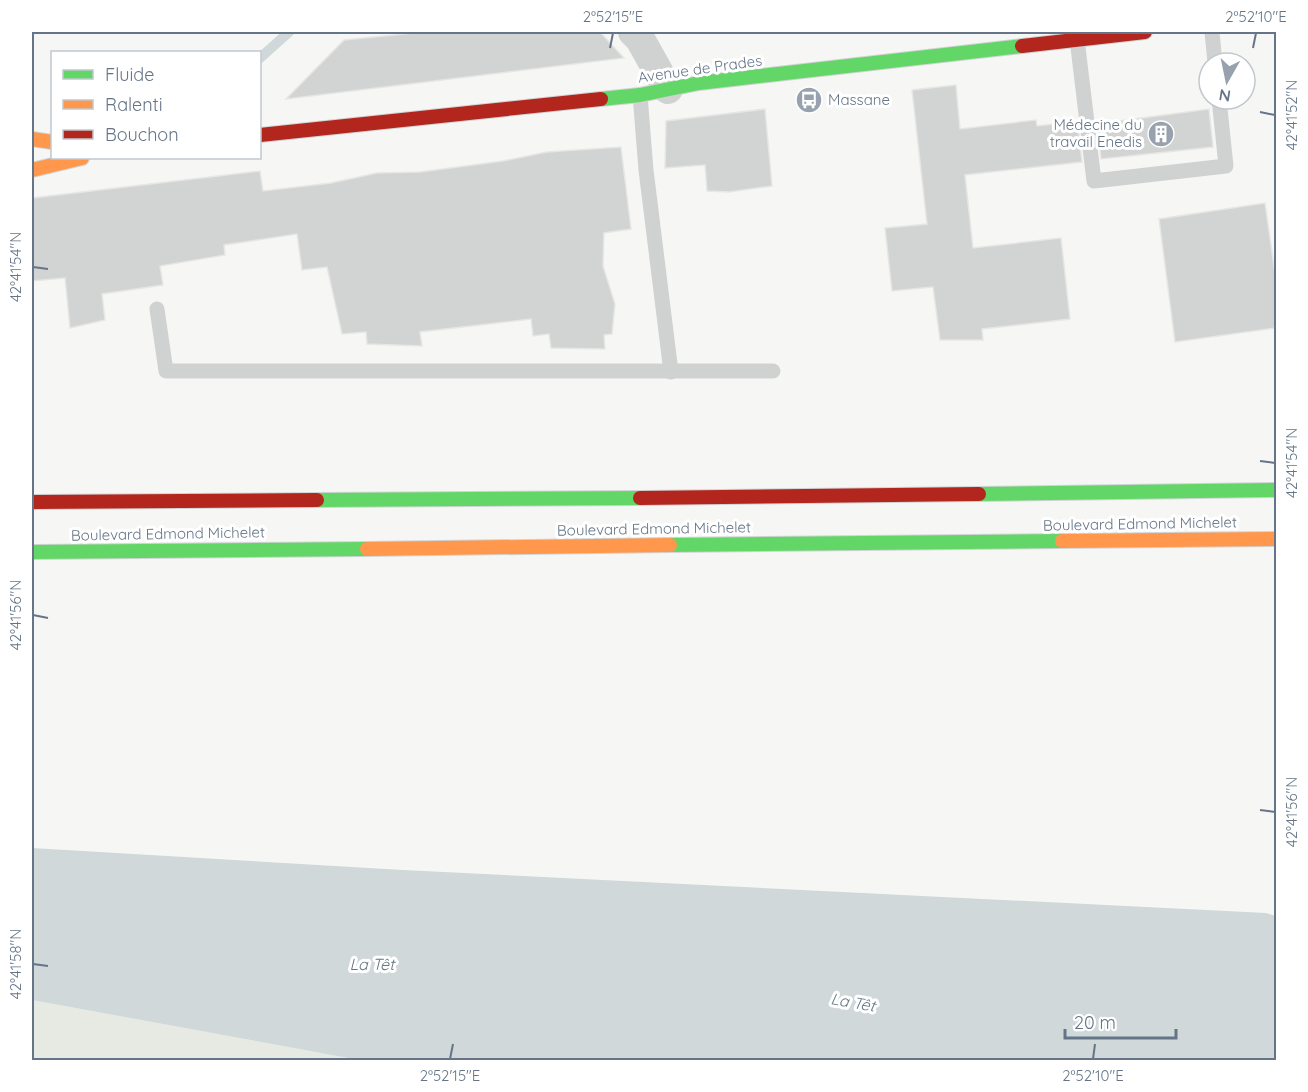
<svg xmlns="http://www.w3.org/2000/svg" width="1308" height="1092" font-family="Quicksand,sans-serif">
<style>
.green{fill:#e6eae3}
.water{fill:#d0d8da}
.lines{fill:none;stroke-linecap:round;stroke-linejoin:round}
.stream{stroke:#d0d8da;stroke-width:10}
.building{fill:#d2d3d3;stroke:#e6e6e5;stroke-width:1.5}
.fast-casing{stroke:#d1d4d5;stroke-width:16}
.slow-casing{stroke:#d1d4d5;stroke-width:16}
.jam-casing{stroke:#d1d4d5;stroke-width:16}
.lane{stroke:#d0d2d2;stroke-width:15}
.street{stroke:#d0d2d2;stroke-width:30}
.fast{stroke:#63d668;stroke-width:14}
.slow{stroke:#ff974d;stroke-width:14}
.jam{stroke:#b3261e;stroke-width:14}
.ticks{fill:none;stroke:#657587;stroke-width:2}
.labels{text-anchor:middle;stroke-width:6;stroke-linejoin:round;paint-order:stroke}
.street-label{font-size:15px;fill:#657587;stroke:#fff}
.poi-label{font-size:15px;fill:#657587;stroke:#fff;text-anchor:start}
.water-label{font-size:16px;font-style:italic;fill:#617783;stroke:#fff}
.neatline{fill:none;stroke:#657587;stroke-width:2}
.ticks-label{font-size:15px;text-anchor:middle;fill:#657587}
</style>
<rect width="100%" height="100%" fill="#f6f7f5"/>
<path class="green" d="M32 1000 359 1060H32Z"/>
<path class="water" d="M32 848 403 870 1266 913 1276 916V1060H359L32 1000Z"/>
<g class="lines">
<path class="stream" d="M260 58 289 32"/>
</g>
<g class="building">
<path d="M424 32H600L624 58 286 99 344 40Z"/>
<path d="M956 85 960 129 1036 120 1037 126 1072 122V127L1078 126 1082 162 965 175 973 248 1061 238 1070 319 982 329 983 340H940L933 287 892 291 885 228 927 224 912 90Z"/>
<path d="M765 109 772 186 729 192 707 191 705 165 665 168 666 121Z"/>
<path d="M1209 109 1213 147 1101 159 1097 124Z"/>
<path d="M621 147 631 229 604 233 603 266 615 304 612 334 604 335 605 349 551 348 549 334 533 336 531 319 420 332 422 346 367 344 366 332 342 334 327 267 302 270 297 234 224 245 225 255 160 266 163 285 102 294 105 320 70 328 65 278 32 281V198L260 171 263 191 331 183 377 173 420 172 503 161 547 152Z"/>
<path d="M1265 203 1276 280V328L1175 342 1159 219Z"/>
</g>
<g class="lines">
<defs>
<g id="fast">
<path d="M601 99 640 95 699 83 1022 46"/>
<path d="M979 494 1276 490"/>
<path d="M317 500 640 498"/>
<path d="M670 545 1062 541"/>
<path d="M32 552 367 549"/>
</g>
<g id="slow">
<path d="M32 139 52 142"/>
<path d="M32 170 82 158"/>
<path d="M1062 541 1276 539"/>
<path d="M367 549 670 545"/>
</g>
<g id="jam">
<path d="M1022 46 1145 32"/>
<path d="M260 135 601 99"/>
<path d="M640 498 979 494"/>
<path d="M32 502 317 500"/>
</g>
</defs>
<use href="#fast" class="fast-casing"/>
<use href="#slow" class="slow-casing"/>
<use href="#jam" class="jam-casing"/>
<g class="lane">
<path d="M1212 32 1215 63"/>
<path d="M1077 39 1094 181 1226 166 1219 99"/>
<path d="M640 95 646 170 671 372"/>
<path d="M157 309 166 371H773"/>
</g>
<path class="street" d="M633 32 640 39 668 89"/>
<use href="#fast" class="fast"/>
<use href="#slow" class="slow"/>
<use href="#jam" class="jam"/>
</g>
<path class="ticks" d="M610 48 613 33M1253 48 1256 33M1260 112 1275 115M33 267 48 269M1260 461 1275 463M33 615 48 618M1260 810 1275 812M33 964 48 966M450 1059 453 1044M1093 1059 1095 1044"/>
<defs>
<symbol id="bus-disc" viewBox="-11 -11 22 22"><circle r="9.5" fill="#98a2ae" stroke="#fff"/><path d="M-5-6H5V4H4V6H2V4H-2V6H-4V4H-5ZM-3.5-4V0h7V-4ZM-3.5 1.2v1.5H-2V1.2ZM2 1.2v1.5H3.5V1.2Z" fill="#fff"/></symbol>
<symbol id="building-disc" viewBox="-11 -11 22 22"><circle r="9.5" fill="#98a2ae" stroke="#fff"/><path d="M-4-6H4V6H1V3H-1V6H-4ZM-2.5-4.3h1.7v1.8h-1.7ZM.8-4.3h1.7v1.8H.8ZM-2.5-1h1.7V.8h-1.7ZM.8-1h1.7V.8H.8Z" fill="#fff"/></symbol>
</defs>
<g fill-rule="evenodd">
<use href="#bus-disc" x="794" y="85" width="30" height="30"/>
<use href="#building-disc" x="1146" y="119" width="30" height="30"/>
</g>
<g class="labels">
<g class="street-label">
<text transform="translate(700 69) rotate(-8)" y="5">Avenue de Prades</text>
<text transform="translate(1140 524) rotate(-1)" y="5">Boulevard Edmond Michelet</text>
<text transform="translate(654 529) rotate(-1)" y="5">Boulevard Edmond Michelet</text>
<text transform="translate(168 534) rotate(-1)" y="5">Boulevard Edmond Michelet</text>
</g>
<g class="poi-label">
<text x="828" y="105">Massane</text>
<text x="1142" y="130" text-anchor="end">Médecine du<tspan x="1142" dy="17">travail Enedis</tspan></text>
</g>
<g class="water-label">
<text x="372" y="970">La Têt</text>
<text transform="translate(853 1002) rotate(10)" y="6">La Têt</text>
</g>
</g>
<rect width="1308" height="1092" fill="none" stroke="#ffffff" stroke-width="66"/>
<rect x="51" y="51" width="210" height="108" fill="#ffffff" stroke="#c1c8cf" stroke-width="1.5"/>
<rect x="63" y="70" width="30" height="9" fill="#63d668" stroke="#c1c8cf" stroke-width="1.5"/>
<text x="105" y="81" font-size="18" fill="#657587">Fluide</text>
<rect x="63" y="100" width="30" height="9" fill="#ff974d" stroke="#c1c8cf" stroke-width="1.5"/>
<text x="105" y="111" font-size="18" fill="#657587">Ralenti</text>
<rect x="63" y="130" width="30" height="9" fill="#b3261e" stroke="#c1c8cf" stroke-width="1.5"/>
<text x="105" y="141" font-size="18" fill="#657587">Bouchon</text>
<g transform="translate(1227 81) rotate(189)"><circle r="28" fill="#ffffff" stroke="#c1c8cf" stroke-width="1.5"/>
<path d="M0-4.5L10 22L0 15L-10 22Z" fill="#98a2ae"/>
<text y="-9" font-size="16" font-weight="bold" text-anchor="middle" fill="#657587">N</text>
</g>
<path d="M1065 1029v9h111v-9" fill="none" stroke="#657587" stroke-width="3"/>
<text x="1074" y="1029" font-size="18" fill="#657587" stroke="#ffffff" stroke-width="4.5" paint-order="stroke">20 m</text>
<rect x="33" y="33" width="1242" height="1026" class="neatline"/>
<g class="ticks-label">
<text x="613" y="22">2°52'15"E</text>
<text x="1256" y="22">2°52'10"E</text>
<text transform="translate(1292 115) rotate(-90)" y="5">42°41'52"N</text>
<text transform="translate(16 267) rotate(-90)" y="5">42°41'54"N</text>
<text transform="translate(1292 463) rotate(-90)" y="5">42°41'54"N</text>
<text transform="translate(16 615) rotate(-90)" y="5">42°41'56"N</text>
<text transform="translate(1292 812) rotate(-90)" y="5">42°41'56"N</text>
<text transform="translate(16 964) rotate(-90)" y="5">42°41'58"N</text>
<text x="450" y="1081">2°52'15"E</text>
<text x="1093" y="1081">2°52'10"E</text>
</g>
</svg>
